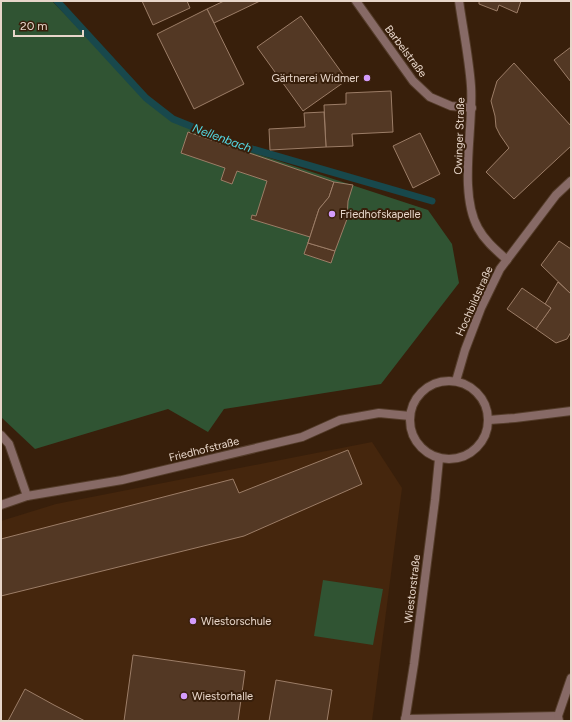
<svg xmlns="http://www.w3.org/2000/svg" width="572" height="722" font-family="Figtree,sans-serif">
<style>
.built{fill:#45260d}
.green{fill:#305433}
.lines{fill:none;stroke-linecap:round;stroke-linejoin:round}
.stream{stroke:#18484c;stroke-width:7}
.building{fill:#533824;stroke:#9c7d67}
.service-casing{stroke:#543c2a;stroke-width:10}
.minor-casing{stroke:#543c2a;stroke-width:10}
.tertiary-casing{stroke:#543c2a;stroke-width:10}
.service{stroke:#876a66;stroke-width:8}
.minor{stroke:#876a66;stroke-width:8}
.tertiary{stroke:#876a66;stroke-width:8}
.poi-dot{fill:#d49cfc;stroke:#381f0b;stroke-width:1.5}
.labels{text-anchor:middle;stroke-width:4;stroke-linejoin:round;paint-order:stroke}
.street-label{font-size:11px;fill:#e7d6ca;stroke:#381f0b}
.poi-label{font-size:11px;fill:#e7d6ca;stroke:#381f0b;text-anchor:start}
.water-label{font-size:12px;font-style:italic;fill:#54d9e5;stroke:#381f0b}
</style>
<rect width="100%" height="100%" fill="#381f0b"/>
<path class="built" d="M372 442 402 488 372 721H1V521L56 504Z"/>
<g class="green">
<path d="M1 1H52L146 98 173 119 220 142 428 210 452 244 459 283 381 384 224 409 208 432 168 409 35 449 1 417Z"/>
<path d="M323 580 383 589 373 645 314 636Z"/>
</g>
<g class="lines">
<path class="stream" d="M57 1 146 98 173 119 235 144 432 201"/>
</g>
<g class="building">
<path d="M142 1H187L190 8 153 25Z"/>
<path d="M224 1H260L214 23 207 9Z"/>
<path d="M479 1H521L517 13 499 5 497 11 479 4Z"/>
<path d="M207 9 244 84 194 109 157 34Z"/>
<path d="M301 16 347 80 303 111 257 47Z"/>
<path d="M571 47V82L554 60Z"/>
<path d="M514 63 571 126V146L514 199 486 172 509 148 500 135 496 127 495 116 491 101 497 81Z"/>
<path d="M391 91 393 132 352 134 353 146 326 147 324 105 346 104V93Z"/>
<path d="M324 112 326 147 270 150 269 129 305 127 304 113Z"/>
<path d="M188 132 334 182 329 197 319 209 308 243 335 251 331 263 304 254 310 237 251 219 252 215 256 216 267 181 237 171 232 184 221 180 225 168 181 153Z"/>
<path d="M420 133 440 174 413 188 393 146Z"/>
<path d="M334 182 353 185 348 201 347 219 335 251 308 243 319 209 329 197Z"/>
<path d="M559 241 571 249V294L541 265Z"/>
<path d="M558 282 571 294V332L567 339 556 343 536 329 551 308 545 304Z"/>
<path d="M522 288 551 308 536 329 507 309Z"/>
<path d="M348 450 362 484 244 536 1 596V539L233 479 239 493Z"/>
<path d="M133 655 245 671 238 721H124Z"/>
<path d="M276 680 332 690 327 721H269Z"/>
<path d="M25 689 54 705 85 721H8Z"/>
</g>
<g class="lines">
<defs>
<path id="service" d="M405 719 558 716"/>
<g id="minor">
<path d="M356 1 413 81 430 97 451 106 472 108"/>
<path d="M459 1C463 29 469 58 471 86 474 127 458 192 478 228 485 241 496 250 507 260"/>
<path d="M489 420 515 418 571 411"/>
<path d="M1 435 9 444 27 496"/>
<path d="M1 505 27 496 122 480 302 437 340 420 379 413 410 416"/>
<path d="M559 721 558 716 571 678"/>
</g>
<g id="tertiary">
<circle cx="449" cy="420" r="39"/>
<path d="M456 381 465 350 481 308 500 269 556 195 571 181"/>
<path d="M405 721 414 664 435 500 439 459"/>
</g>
</defs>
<use href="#service" class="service-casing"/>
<use href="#minor" class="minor-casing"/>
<use href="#tertiary" class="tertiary-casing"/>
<use href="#service" class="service"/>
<use href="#minor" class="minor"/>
<use href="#tertiary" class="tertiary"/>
</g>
<g class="poi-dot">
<circle cx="367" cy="78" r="4"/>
<circle cx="332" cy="214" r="4"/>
<circle cx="193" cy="621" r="4"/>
<circle cx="184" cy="696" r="4"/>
</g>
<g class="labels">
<g class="street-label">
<text transform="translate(406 51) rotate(53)" y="4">Barbelstraße</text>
<text transform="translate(459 136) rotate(-88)" y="4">Owinger Straße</text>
<text transform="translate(474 301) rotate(-66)" y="4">Hochbildstraße</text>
<text transform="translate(204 449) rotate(-14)" y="4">Friedhofstraße</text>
<text transform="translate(412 589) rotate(-83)" y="4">Wiestorstraße</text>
</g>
<g class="poi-label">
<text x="359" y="82" text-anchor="end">Gärtnerei Widmer</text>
<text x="340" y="218">Friedhofskapelle</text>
<text x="201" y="625">Wiestorschule</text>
<text x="192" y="700">Wiestorhalle</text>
</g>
<g class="water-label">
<text transform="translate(222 138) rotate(20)" y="4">Nellenbach</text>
</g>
</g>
<rect width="572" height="722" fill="none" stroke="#e7d6ca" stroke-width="4"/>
<path d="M14 30v6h69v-6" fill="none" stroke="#e7d6ca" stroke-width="2"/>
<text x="20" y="30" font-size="12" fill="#e7d6ca" stroke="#381f0b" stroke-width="3" paint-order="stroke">20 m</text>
</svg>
